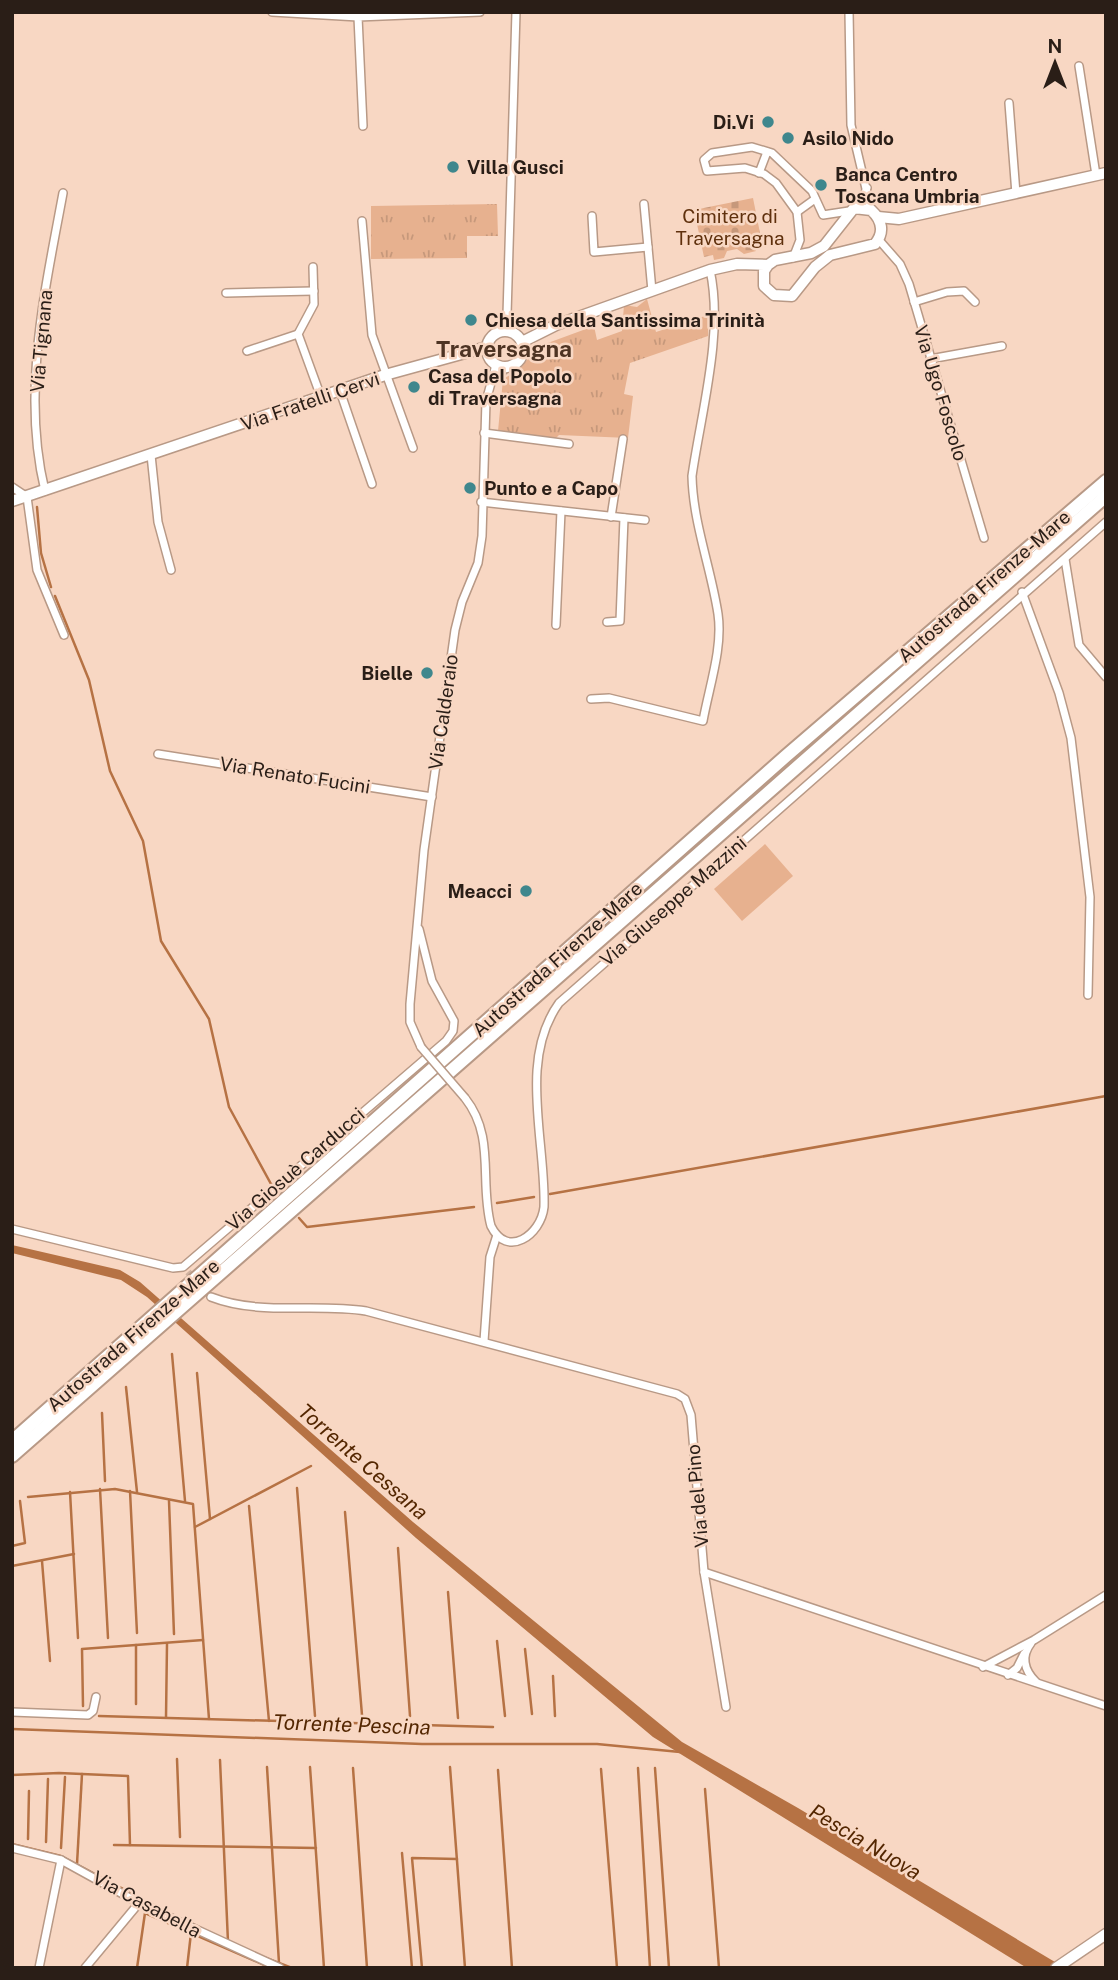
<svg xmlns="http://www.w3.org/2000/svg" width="1118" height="1980" font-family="'Public Sans',sans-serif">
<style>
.green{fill:#e7b18f}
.cemetery{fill:url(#cemetery-stones)}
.park{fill:url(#park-tufts)}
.water{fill:#b67244}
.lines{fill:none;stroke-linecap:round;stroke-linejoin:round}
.stream{stroke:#b67244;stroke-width:2.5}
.street-tunnel{stroke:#cfb2a1;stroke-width:7;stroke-dasharray:7 3.5;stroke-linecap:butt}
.street-casing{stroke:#b89986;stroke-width:10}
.secondary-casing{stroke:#b89986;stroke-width:13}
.highway-casing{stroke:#b89986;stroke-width:16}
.street{stroke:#fff;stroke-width:7}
.secondary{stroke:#fff;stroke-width:10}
.highway{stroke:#fff;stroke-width:12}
.street-bridge-casing{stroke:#b89986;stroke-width:10;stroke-linecap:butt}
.street-bridge{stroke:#fff;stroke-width:7}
.poi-dot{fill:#3f878d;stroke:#f8d7c3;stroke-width:2.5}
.labels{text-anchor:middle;stroke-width:5;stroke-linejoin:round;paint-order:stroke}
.poi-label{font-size:19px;font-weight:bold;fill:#2a1e17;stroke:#f8d7c3;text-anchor:start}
.park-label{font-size:19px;fill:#5f300d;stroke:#f8d7c3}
.street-label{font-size:19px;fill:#2a1e17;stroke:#f8d7c3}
.water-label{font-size:21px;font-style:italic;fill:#542702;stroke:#f8d7c3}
.quarter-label{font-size:23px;font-weight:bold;fill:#4d3323;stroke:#f8d7c3}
</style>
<defs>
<pattern id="cemetery-stones" width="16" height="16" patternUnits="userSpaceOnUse" patternTransform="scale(1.75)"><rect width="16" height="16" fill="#e7b18f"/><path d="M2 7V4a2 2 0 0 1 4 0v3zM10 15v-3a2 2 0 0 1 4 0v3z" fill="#c6987b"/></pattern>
<pattern id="park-tufts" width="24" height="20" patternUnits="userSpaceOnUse" patternTransform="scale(1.75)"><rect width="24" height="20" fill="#e7b18f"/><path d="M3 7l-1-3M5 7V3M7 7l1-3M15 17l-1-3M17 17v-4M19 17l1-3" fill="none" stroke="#c6987b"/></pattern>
</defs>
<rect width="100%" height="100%" fill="#f8d7c3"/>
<path class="green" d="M765 844 793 876 742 921 714 889Z"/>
<path class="cemetery" d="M753 198 762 243 753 245 756 251 744 254 737 249 727 251 724 258 714 260 713 255 704 257 694 210Z"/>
<g class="park">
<path d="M497 204 498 236H467V258L371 259V206Z"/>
<path d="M647 299 656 332 708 315V336L630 363 624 394 633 396 628 438 559 435 556 438 498 431 503 379 520 369 537 347 594 326 597 340 622 331 624 305 637 307Z"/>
</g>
<path class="water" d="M12 1245 120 1270 140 1282 413 1522 682 1742 798 1808 1065 1968H1027L653 1737 416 1538 147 1297 121 1280 12 1253Z"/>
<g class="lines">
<g class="stream">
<path d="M37 507 41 553 51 587"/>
<path d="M55 596 89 680 110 771 143 841 161 941 209 1019 229 1107 271 1184"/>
<path d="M550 1194 1106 1096"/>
<path d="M497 1203 534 1197"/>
<path d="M299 1218 307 1227 474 1207"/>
<path d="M172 1354 185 1501"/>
<path d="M197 1373 210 1519"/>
<path d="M126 1387 137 1492"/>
<path d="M102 1413 105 1481"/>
<path d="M297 1488 315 1716"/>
<path d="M100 1489 108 1638"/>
<path d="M130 1491 137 1633"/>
<path d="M70 1492 78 1638"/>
<path d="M28 1497 115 1489 193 1504 209 1719"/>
<path d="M169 1501 174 1634"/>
<path d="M249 1506 269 1721"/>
<path d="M345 1512 362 1715"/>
<path d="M195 1527 311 1466"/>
<path d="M12 1546 25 1543 20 1501"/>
<path d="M398 1548 410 1716"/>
<path d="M42 1561 50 1661"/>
<path d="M12 1566 74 1554"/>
<path d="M448 1592 458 1718"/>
<path d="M497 1641 505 1716"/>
<path d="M136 1645V1704"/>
<path d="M525 1649 532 1714"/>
<path d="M553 1676 555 1716"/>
<path d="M83 1706 82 1649 203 1640"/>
<path d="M99 1716 493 1727"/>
<path d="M166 1717 167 1644"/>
<path d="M12 1729 422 1744H597L680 1752"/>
<path d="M177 1759 180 1837"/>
<path d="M220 1760 228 1942"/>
<path d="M267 1767 279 1963"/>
<path d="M310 1767 324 1968"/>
<path d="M450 1767 465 1968"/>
<path d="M353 1768 367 1968"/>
<path d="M638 1768 650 1968"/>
<path d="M655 1768 669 1968"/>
<path d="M601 1769 617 1968"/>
<path d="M498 1770 512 1968"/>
<path d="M12 1775 59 1773 128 1776 130 1845"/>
<path d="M705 1789 719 1968"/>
<path d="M28 1839 29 1791"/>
<path d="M46 1842 48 1779"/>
<path d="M12 1844 61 1856 165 1911"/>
<path d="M114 1845 316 1848"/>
<path d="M61 1848 65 1777"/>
<path d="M402 1853 412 1968"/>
<path d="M77 1864 82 1774"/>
<path d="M266 1958 292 1968"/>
<path d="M137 1968 145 1913 269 1967"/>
<path d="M187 1968 191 1933"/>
<path d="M422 1968 412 1858 457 1859"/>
</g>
<path class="street-tunnel" d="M188 1272 211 1297"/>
<defs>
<g id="street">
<path d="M272 12 358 17"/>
<path d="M849 12 851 125 871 210"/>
<path d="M1079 66 1096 175"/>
<path d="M1009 103 1016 194"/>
<path d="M363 126 358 17 480 12"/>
<path d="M759 173 767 152"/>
<path d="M644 204 652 291"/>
<path d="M859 207 867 188"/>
<path d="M797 212 815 199"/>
<path d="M592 216 594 252 648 247"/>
<path d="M362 221 372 335 413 448"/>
<path d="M879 240 900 264 909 284 984 538"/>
<path d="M793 258 800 240 797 212 776 183 764 174 745 168 707 171 704 160 712 153 752 147 772 153 812 191 823 215 849 211"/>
<path d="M313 267 314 304 298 334 321 397"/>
<path d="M226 293 314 291"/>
<path d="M914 302 947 292 964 291 975 302"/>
<path d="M499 332 507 315"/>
<path d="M511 332 507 315 516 12"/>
<path d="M247 351 298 334"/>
<path d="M930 359 1002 346"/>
<path d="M494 379 506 368"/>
<path d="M340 391 372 484"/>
<path d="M484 433 569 444"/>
<path d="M151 455 158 522 171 570"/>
<path d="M12 487 27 497 37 570 64 635"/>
<path d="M45 491C21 392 45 291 63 193"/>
<path d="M481 502 645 520"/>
<path d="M611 517 623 439"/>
<path d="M1065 559 1079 645 1106 677"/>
<path d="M1022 592 1059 693 1071 738 1090 897 1088 995"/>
<path d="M607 622 620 621 624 518"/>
<path d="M556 625 561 511"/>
<path d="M591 699 609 698 703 721C709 687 723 648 718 614 711 568 693 523 692 476 701 413 724 333 710 270"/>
<path d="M158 754 432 797"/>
<path d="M421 1047 410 1022V1004L424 850 455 630 462 602 478 563 482 536 486 401 496 365"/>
<path d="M465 1098C496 1137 479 1182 491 1226 507 1259 541 1235 544 1207 546 1141 518 1060 559 1003L1106 522"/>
<path d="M12 1229 173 1268 183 1267 446 1041 453 1031 454 1021 432 981 419 929"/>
<path d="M211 1297C260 1316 315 1303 366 1311L677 1394 685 1399 691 1415 704 1572 726 1707"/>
<path d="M484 1341 490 1257 497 1235"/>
<path d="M704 1572 1106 1706"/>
<path d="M1031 1643C1021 1656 1024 1670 1036 1682"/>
<path d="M983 1667 1034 1640 1106 1595"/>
<path d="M1008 1675 1017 1668 1024 1654"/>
<path d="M12 1712 88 1715 93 1711 96 1697"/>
<path d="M12 1848 61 1860 139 1903 280 1968"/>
<path d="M39 1968 61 1860"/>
<path d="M85 1968 139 1903"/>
</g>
<g id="secondary">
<path d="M878 217 899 219 1106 173"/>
<circle cx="505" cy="349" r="18"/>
<path d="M522 342 556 325 710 270 737 264 768 265 775 260 811 253 824 246 854 208 871 210C882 220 885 232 875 244L830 255 815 267 792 296 774 295 764 286V271L768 265"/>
<path d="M12 501 385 375 487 347"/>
<path d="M1056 1968 1106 1934"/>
</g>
<g id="highway">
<path d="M12 1441 786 756 1106 481"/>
<path d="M12 1456 1106 496"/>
</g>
</defs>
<use href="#street" class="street-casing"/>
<use href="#secondary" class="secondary-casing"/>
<use href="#highway" class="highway-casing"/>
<use href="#street" class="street"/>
<use href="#secondary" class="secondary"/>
<use href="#highway" class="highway"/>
<defs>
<path id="street-bridge" d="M421 1047 465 1098"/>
</defs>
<use href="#street-bridge" class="street-bridge-casing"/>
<use href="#street-bridge" class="street-bridge"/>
</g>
<g class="poi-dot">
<circle cx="768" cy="122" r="7"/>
<circle cx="788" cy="138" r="7"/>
<circle cx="453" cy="167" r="7"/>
<circle cx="821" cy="185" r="7"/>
<circle cx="471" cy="320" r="7"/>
<circle cx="414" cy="387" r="7"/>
<circle cx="470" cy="488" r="7"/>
<circle cx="427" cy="673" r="7"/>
<circle cx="526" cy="891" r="7"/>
</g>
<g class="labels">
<g class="poi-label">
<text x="754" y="129" text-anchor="end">Di.Vi</text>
<text x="802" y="145">Asilo Nido</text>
<text x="467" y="174">Villa Gusci</text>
<text x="835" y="181">Banca Centro<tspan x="835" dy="22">Toscana Umbria</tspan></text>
<text x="485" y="327">Chiesa della Santissima Trinità</text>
<text x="428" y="383">Casa del Popolo<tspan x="428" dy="22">di Traversagna</tspan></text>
<text x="484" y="495">Punto e a Capo</text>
<text x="413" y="680" text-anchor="end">Bielle</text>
<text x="512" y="898" text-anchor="end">Meacci</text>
</g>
<g class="park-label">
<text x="730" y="223">Cimitero di<tspan x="730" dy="22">Traversagna</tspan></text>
</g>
<g class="street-label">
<text transform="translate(41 341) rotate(-85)" y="7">Via Tignana</text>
<text transform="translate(941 393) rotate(73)" y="7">Via Ugo Foscolo</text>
<text transform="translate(310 401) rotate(-19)" y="7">Via Fratelli Cervi</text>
<text transform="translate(984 586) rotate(-41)" y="7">Autostrada Firenze-Mare</text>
<text transform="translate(443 712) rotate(-82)" y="7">Via Calderaio</text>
<text transform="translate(295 775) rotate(9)" y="7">Via Renato Fucini</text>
<text transform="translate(673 901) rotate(-41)" y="7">Via Giuseppe Mazzini</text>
<text transform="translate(557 959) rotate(-42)" y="7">Autostrada Firenze-Mare</text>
<text transform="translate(295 1169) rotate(-41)" y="7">Via Giosuè Carducci</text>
<text transform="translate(133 1335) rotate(-41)" y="7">Autostrada Firenze-Mare</text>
<text transform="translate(697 1496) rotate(-95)" y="7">Via del Pino</text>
<text transform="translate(147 1904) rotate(28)" y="7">Via Casabella</text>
</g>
<g class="water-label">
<text transform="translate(363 1462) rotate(41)" y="7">Torrente Cessana</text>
<text transform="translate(352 1725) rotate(2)" y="7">Torrente Pescina</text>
<text transform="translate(865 1842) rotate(31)" y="7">Pescia Nuova</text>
</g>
<g class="quarter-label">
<text x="504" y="357">Traversagna</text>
</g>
</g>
<rect width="1118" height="1980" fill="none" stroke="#2a1e17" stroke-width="28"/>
<g transform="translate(1055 63)" stroke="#f8d7c3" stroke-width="5" paint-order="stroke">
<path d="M0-5L12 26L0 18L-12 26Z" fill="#2a1e17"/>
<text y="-10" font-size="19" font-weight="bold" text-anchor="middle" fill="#2a1e17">N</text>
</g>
</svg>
